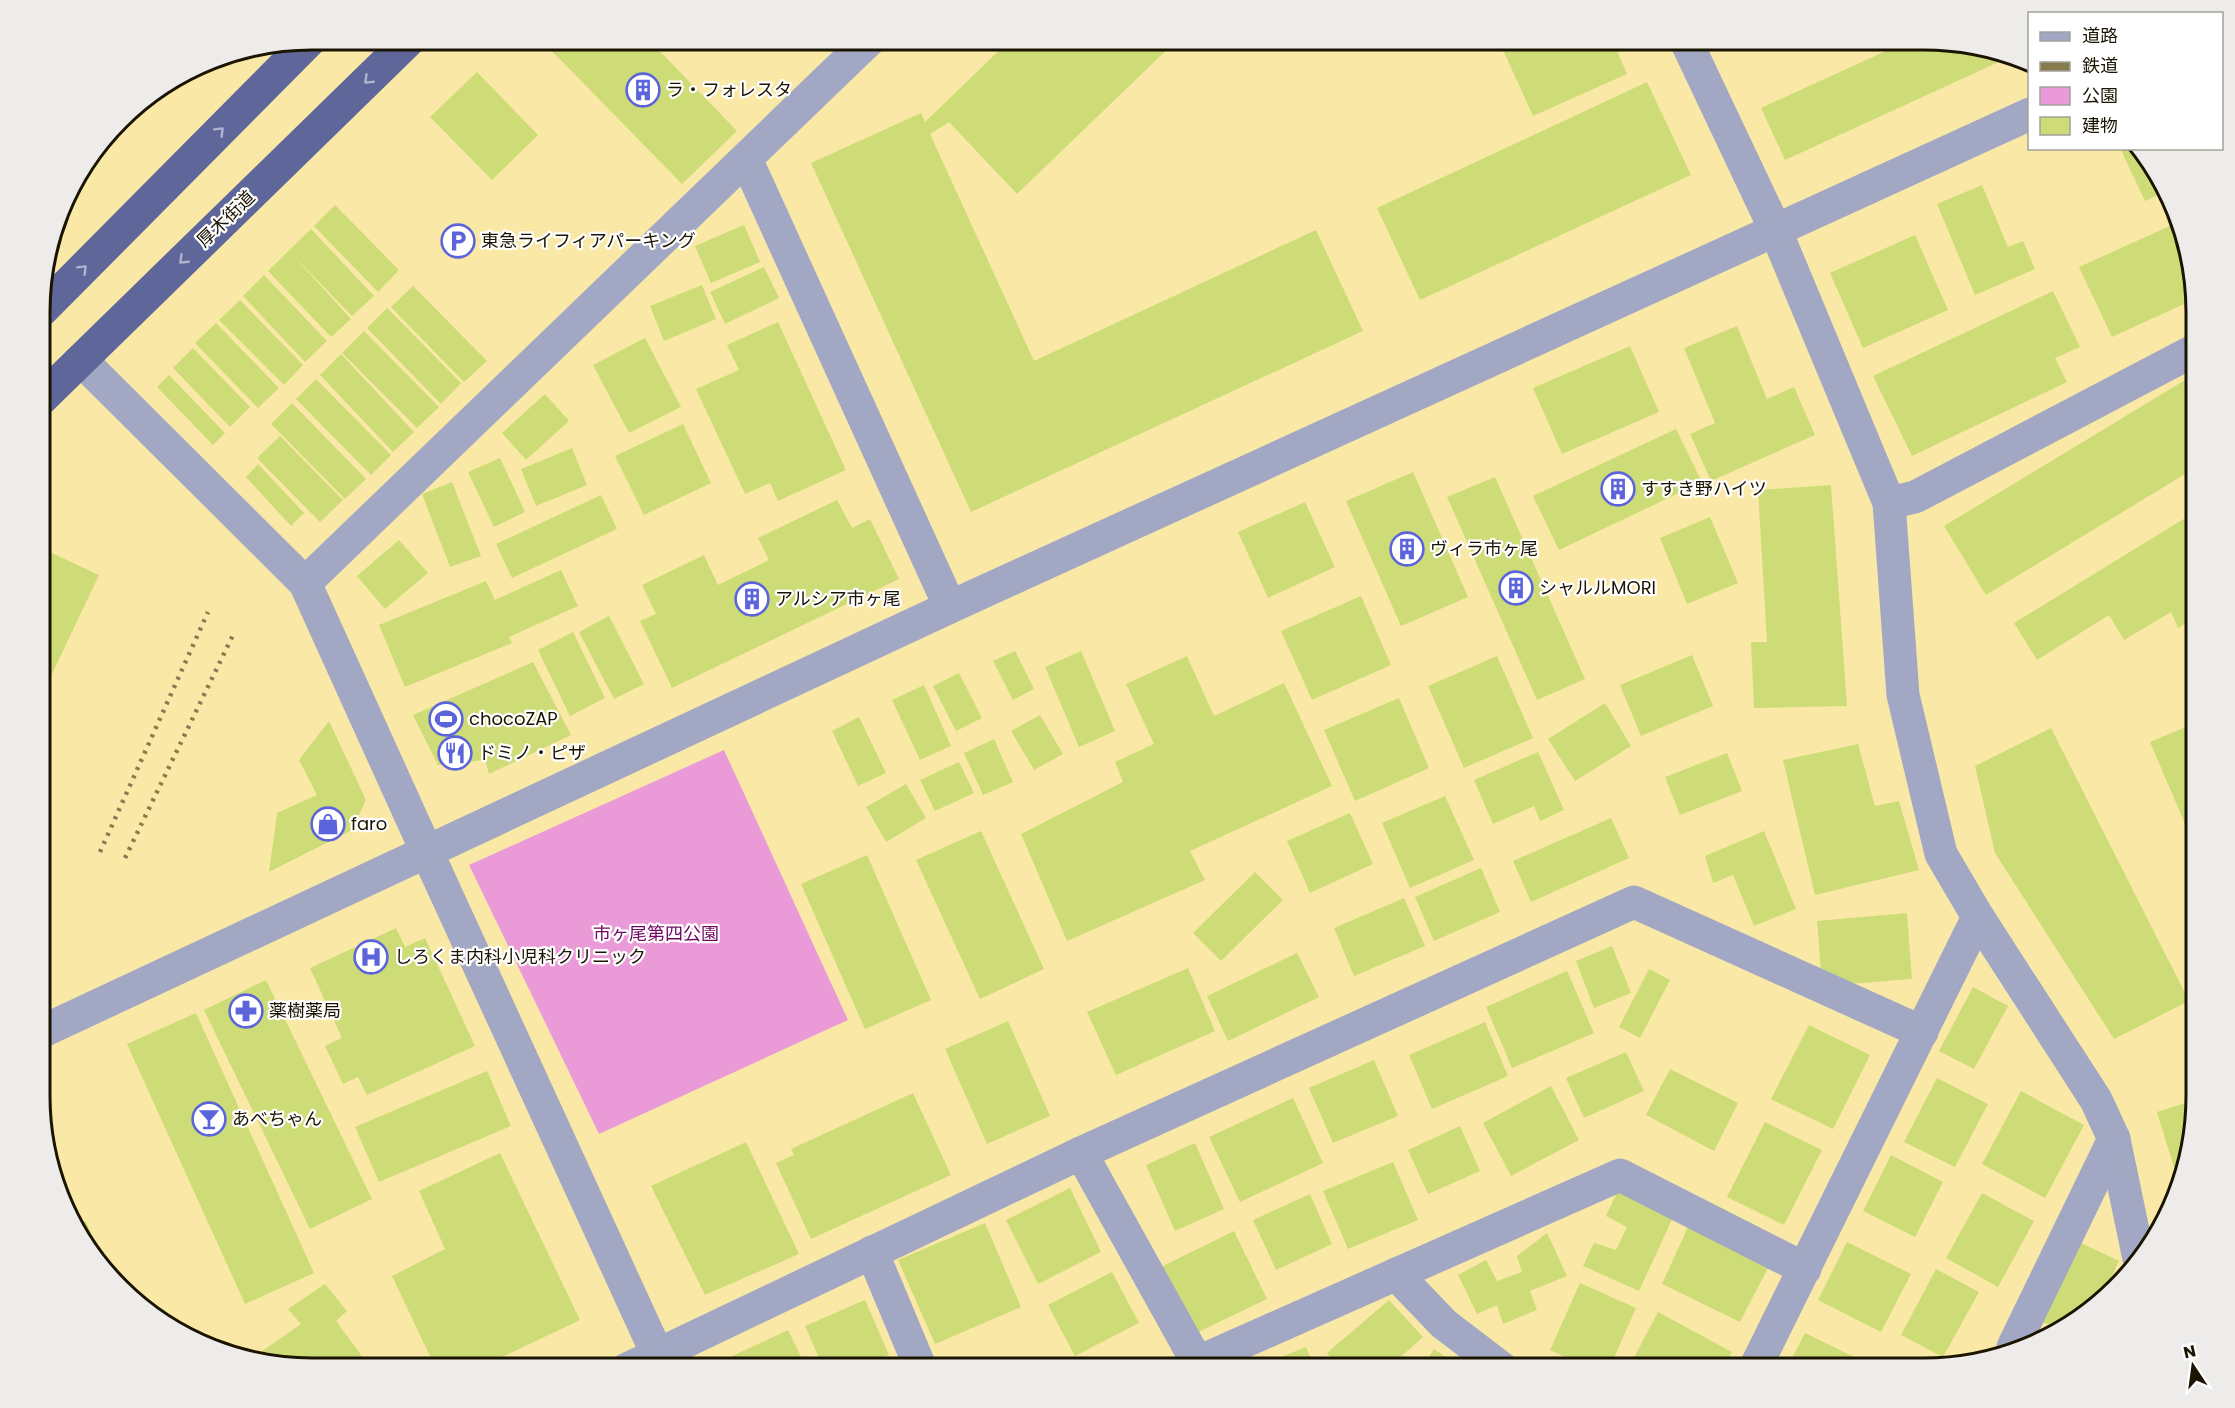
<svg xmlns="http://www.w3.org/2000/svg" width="2235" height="1408" font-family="Poppins,'Noto Sans JP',sans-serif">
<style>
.green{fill:#ea9bd7}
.building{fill:#cddc76}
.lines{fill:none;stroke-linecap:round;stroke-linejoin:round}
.minor{stroke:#a2a8c3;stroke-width:33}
.tertiary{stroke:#a2a8c3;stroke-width:33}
.trunk{stroke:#5f679a;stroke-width:33}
.rail{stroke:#877b50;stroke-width:4.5;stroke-dasharray:3 6;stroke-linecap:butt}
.oneway{stroke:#afb3cc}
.labels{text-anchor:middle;stroke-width:4.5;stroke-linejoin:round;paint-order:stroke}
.poi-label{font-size:18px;fill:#1b1400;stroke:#fff;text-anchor:start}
.street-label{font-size:18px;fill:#1b1400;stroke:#fff}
.park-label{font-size:18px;fill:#6f0960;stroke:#fff}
.rim{fill:none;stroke:#1b1400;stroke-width:3}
</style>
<rect width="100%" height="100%" fill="#fae9a6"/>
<path class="green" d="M724 750 848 1020 599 1134 469 865Z"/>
<g class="building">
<path d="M558 39H648L737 131 682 184 549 48Z"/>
<path d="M1011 39H1178L1017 194 949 122 930 134 1034 361 1316 230 1363 331 971 512 811 163 921 113 925 122Z"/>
<path d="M1498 39H1612L1627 74 1533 116Z"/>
<path d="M1912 39 2014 55 1785 160 1761 108Z"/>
<path d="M477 72 538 135 492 180 430 117Z"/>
<path d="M1647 82 1691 175 1420 300 1377 208Z"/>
<path d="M2120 148H2134L2160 175 2165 192 2145 201Z"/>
<path d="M1982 185 2008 247 2023 241 2035 269 1975 295 1937 204Z"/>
<path d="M335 205 399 270 378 292 314 226Z"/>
<path d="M2174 224 2195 299 2112 337 2079 267Z"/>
<path d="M744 225 760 262 711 283 695 246Z"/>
<path d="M311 229 374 296 352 316 291 253 351 319 331 337 268 271Z"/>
<path d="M1915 235 1948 310 1863 348 1830 273Z"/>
<path d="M764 267 779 298 725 324 710 292Z"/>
<path d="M264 275 327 341 305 362 243 296Z"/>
<path d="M702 285 716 319 664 341 650 306Z"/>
<path d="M413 286 487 361 464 382 391 307Z"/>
<path d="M2053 291 2080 347 2055 358 2067 382 1912 456 1873 376Z"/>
<path d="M240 300 303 365 284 385 219 320Z"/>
<path d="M387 308 461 383 441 404 367 328Z"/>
<path d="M778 322 846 470 778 501 770 483 745 494 696 389 739 370 727 345Z"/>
<path d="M216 323 279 388 258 408 195 343Z"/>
<path d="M1737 326 1767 399 1794 387 1815 435 1711 481 1690 434 1715 423 1684 348Z"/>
<path d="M364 331 439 407 417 428 342 353Z"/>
<path d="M645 338 681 407 629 433 593 365Z"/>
<path d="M1630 346 1659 412 1562 454 1533 388Z"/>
<path d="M193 348 250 407 230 427 173 368Z"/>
<path d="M341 354 414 432 393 452 320 375Z"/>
<path d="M2195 374V468L1986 595 1944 526Z"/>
<path d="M169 375 225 433 213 445 157 387Z"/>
<path d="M316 379 391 455 371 475 296 399Z"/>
<path d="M545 394 569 421 526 460 502 433Z"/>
<path d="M292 403 366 479 345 499 271 424Z"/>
<path d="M683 424 711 483 644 515 615 456Z"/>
<path d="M1676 429 1702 482 1559 550 1533 496Z"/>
<path d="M280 436 343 500 320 522 257 458Z"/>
<path d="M572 448 587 485 536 506 521 469Z"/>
<path d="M500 458 525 512 494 527 468 472Z"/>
<path d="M258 464 304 513 291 526 246 477Z"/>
<path d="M1413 472 1468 597 1401 626 1346 501Z"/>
<path d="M1495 477 1585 679 1537 700 1447 497Z"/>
<path d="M452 482 481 556 450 567 422 494Z"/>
<path d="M1831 485 1847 706 1754 708 1751 642H1767L1758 490Z"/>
<path d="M601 495 617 529 512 578 496 544Z"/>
<path d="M837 500 852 528 870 519 899 579 672 688 640 621 656 614 642 585 704 555 718 585 769 560 758 538Z"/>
<path d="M1305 502 1335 567 1268 598 1238 532Z"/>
<path d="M2195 512V618L2178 628 2171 612 2124 640 2109 615 2037 660 2014 623Z"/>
<path d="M1710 517 1738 583 1687 604 1660 538Z"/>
<path d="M399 540 428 573 385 609 357 576Z"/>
<path d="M41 548 99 575 41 697Z"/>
<path d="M561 570 578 606 509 637 512 643 405 687 379 625 486 581 495 600Z"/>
<path d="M1361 596 1391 665 1312 700 1281 631Z"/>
<path d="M609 616 644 684 614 699 579 632Z"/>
<path d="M573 632 605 698 570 716 538 650Z"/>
<path d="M1015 651 1034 689 1013 700 993 661Z"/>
<path d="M1081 651 1115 731 1079 747 1045 667Z"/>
<path d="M1692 655 1713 706 1641 736 1620 685Z"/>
<path d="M1187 656 1214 716 1284 683 1332 786 1190 851 1205 880 1067 941 1021 834 1123 782 1115 762 1154 744 1126 684Z"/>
<path d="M1497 656 1533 738 1464 768 1428 686Z"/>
<path d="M533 662 571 735 489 774 485 760 438 765 413 715Z"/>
<path d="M959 673 982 718 956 731 933 686Z"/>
<path d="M924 685 951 746 920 760 892 700Z"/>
<path d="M1399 698 1429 768 1355 801 1324 730Z"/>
<path d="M1605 703 1631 746 1575 781 1548 739Z"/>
<path d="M1040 715 1063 754 1034 770 1011 731Z"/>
<path d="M859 717 886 773 858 786 832 731Z"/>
<path d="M329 721 366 800 352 830 269 872 277 813 317 795 299 760Z"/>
<path d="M2195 723V847L2150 742Z"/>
<path d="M2051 728 2189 1001 2114 1039 1995 853 1975 766Z"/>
<path d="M994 739 1013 782 983 795 964 753Z"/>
<path d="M1858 744 1875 806 1899 801 1919 870 1815 895 1783 760Z"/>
<path d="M1538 752 1564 810 1540 821 1534 806 1493 824 1474 780Z"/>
<path d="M1727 753 1742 791 1680 815 1665 777Z"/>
<path d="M959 762 974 793 935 811 920 780Z"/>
<path d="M906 784 926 818 886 842 866 807Z"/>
<path d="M1445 796 1474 860 1410 888 1382 823Z"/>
<path d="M1350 813 1373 864 1310 893 1287 841Z"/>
<path d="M1611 818 1629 858 1531 902 1513 861Z"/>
<path d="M981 831 1044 969 980 999 916 860Z"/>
<path d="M1764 831 1796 909 1754 926 1733 875 1713 883 1705 856Z"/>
<path d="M867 855 931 1000 865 1029 801 884Z"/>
<path d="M1481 868 1500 912 1434 941 1415 897Z"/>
<path d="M1255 872 1283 900 1221 961 1193 933Z"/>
<path d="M1404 898 1425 946 1354 976 1334 928Z"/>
<path d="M1907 913 1912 979 1822 986 1817 921Z"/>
<path d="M396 928 405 947 425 938 475 1046 367 1095 358 1077 343 1084 325 1046 342 1038 310 968Z"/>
<path d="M1612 946 1631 993 1594 1008 1576 961Z"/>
<path d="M1297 953 1319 997 1228 1041 1207 996Z"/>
<path d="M1188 968 1215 1031 1116 1075 1087 1012Z"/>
<path d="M1649 969 1670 980 1640 1038 1619 1027Z"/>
<path d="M1567 971 1594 1033 1512 1068 1486 1007Z"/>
<path d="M266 980 372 1199 310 1229 204 1010Z"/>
<path d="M1973 987 2008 1006 1974 1069 1939 1051Z"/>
<path d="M196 1013 314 1273 245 1304 127 1044Z"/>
<path d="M1008 1021 1050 1116 987 1144 945 1049Z"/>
<path d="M1485 1022 1508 1076 1432 1109 1409 1055Z"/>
<path d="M1809 1025 1870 1055 1833 1129 1771 1099Z"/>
<path d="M1626 1052 1644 1091 1584 1118 1566 1078Z"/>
<path d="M1374 1060 1398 1116 1333 1143 1309 1088Z"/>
<path d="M1670 1069 1738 1103 1714 1151 1646 1115Z"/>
<path d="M487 1071 511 1126 379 1182 355 1127Z"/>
<path d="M1937 1078 1988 1104 1955 1167 1904 1142Z"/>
<path d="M1551 1086 1579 1140 1511 1176 1483 1123Z"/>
<path d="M2021 1091 2084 1125 2045 1198 1982 1164Z"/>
<path d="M913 1093 951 1175 811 1239 776 1163 794 1155 791 1149Z"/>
<path d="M1293 1098 1323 1163 1240 1202 1209 1137Z"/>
<path d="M2195 1100V1114L2180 1187 2157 1112Z"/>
<path d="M1765 1122 1822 1150 1784 1225 1727 1197Z"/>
<path d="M1460 1126 1480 1171 1428 1194 1408 1150Z"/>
<path d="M746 1142 799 1254 705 1295 651 1186Z"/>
<path d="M1195 1143 1224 1209 1175 1231 1146 1165Z"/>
<path d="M500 1153 580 1320 477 1369H436L392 1276 445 1249 419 1191Z"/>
<path d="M1891 1155 1943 1182 1915 1237 1863 1211Z"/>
<path d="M1393 1162 1418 1220 1348 1249 1323 1191Z"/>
<path d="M1070 1188 1101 1252 1038 1284 1006 1220Z"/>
<path d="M1619 1188 1675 1213 1639 1291 1583 1266 1594 1243 1616 1250 1627 1227 1606 1216Z"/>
<path d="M1982 1193 2034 1221 1998 1287 1946 1258Z"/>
<path d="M1310 1194 1332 1244 1276 1270 1253 1220Z"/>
<path d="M69 1215 86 1222 105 1264 76 1233Z"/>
<path d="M985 1223 1021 1307 935 1344 898 1260Z"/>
<path d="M1688 1227 1768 1268 1740 1322 1662 1284Z"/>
<path d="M1234 1231 1267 1299 1192 1335 1159 1268Z"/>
<path d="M1547 1233 1567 1276 1530 1291 1537 1310 1503 1324 1497 1305 1477 1314 1458 1275 1486 1260 1497 1281 1522 1272 1517 1256Z"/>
<path d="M1847 1242 1911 1274 1881 1332 1818 1300Z"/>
<path d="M2079 1242 2119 1261 2106 1289 2063 1329 2041 1322Z"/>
<path d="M1936 1269 1979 1292 1943 1357 1901 1335Z"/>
<path d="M1112 1272 1139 1323 1075 1356 1048 1305Z"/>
<path d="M1580 1283 1636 1308 1609 1369H1591L1550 1350Z"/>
<path d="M325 1284 347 1311 336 1321 368 1364 360 1369H311L248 1361 301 1324 288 1309Z"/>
<path d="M865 1300 889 1355 856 1369H824L805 1326Z"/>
<path d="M1389 1300 1423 1337 1387 1369H1340L1327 1353Z"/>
<path d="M1658 1312 1732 1352 1723 1369H1628Z"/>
<path d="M788 1330 807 1369H733L728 1358Z"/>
<path d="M1805 1333 1877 1368H1787Z"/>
<path d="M1306 1347 1315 1369H1251Z"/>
<path d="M1434 1349 1463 1369H1421Z"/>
</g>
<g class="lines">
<g class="minor">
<path d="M1685 39 1775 229 1889 503 1903 695 1941 854 1978 917 2096 1100 2114 1139 2139 1259"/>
<path d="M746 159 950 607"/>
<path d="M81 360 305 583 426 850"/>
<path d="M1889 503 1915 497 2195 350"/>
<path d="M305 583 870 39"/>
<path d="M1081 1153 1201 1369"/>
<path d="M872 1252 921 1369"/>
<path d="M1396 1274 1444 1324 1503 1369"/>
<path d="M2013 1347 2114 1139"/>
<path d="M657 1355 1081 1153 1634 902 1922 1032"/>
<path d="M1196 1363 1620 1175 1805 1269"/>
<path d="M1755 1368 1978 917"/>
</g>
<g class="tertiary">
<path d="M426 850 664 1369"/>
<path d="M41 1032 950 607 2030 114"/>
<path d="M627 1369 657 1355"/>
</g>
<g class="trunk">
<path d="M41 311 311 39"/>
<path d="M41 399 410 39"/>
</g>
<g class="rail">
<path d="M100 852 208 612"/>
<path d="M125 858 234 633"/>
</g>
</g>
<defs><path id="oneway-chevron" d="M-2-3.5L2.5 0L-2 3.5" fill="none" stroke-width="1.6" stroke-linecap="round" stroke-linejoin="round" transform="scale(1.5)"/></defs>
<g class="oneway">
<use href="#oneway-chevron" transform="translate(368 80) rotate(136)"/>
<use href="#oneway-chevron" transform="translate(220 131) rotate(-45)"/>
<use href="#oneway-chevron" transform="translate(183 260) rotate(136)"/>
<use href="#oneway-chevron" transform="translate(83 269) rotate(-45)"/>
</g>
<defs>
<symbol id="building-ring" viewBox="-11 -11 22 22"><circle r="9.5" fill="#fff" stroke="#5c64dc" stroke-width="1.5"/><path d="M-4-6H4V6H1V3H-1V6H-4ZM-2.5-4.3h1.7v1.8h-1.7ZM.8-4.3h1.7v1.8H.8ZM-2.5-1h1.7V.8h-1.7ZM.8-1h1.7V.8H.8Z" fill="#5c64dc"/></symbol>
<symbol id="parking-ring" viewBox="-11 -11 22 22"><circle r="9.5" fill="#fff" stroke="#5c64dc" stroke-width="1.5"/><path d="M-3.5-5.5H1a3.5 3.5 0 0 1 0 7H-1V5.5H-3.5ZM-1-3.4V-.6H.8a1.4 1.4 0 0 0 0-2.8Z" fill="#5c64dc"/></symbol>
<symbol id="stadium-ring" viewBox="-11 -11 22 22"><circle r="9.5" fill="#fff" stroke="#5c64dc" stroke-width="1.5"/><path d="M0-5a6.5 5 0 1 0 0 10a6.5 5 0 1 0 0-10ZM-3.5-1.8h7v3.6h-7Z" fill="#5c64dc"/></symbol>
<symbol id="restaurant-ring" viewBox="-11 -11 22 22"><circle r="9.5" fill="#fff" stroke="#5c64dc" stroke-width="1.5"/><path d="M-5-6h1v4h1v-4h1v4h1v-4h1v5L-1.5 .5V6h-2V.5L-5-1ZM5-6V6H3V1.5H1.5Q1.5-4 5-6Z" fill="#5c64dc"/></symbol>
<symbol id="shop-ring" viewBox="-11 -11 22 22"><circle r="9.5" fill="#fff" stroke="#5c64dc" stroke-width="1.5"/><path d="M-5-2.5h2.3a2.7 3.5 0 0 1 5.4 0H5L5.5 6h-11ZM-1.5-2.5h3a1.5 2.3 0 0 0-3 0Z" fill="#5c64dc"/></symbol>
<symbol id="hospital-ring" viewBox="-11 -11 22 22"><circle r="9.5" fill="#fff" stroke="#5c64dc" stroke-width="1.5"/><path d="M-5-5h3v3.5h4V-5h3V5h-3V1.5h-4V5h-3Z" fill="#5c64dc"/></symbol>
<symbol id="pharmacy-ring" viewBox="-11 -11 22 22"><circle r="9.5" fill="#fff" stroke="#5c64dc" stroke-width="1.5"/><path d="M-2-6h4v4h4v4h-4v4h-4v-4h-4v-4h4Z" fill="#5c64dc"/></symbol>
<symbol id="bar-ring" viewBox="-11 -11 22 22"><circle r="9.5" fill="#fff" stroke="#5c64dc" stroke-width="1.5"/><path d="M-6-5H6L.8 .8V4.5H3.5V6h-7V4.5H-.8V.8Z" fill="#5c64dc"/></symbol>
</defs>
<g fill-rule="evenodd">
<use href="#building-ring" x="624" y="71" width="38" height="38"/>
<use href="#parking-ring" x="439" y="222" width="38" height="38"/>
<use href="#building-ring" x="1599" y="470" width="38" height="38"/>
<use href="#building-ring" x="1388" y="530" width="38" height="38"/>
<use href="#building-ring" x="1497" y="569" width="38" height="38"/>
<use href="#building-ring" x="733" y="580" width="38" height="38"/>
<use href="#stadium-ring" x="427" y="700" width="38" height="38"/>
<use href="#restaurant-ring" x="436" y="734" width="38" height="38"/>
<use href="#shop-ring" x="309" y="805" width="38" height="38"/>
<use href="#hospital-ring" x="352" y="938" width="38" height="38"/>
<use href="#pharmacy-ring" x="227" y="992" width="38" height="38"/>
<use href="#bar-ring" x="190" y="1100" width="38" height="38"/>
</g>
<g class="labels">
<g class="poi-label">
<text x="666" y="96">ラ・フォレスタ</text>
<text x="481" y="247">東急ライフィアパーキング</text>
<text x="1641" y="495">すすき野ハイツ</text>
<text x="1430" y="555">ヴィラ市ヶ尾</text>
<text x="1539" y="594">シャルルMORI</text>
<text x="775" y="605">アルシア市ヶ尾</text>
<text x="469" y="725">chocoZAP</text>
<text x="478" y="759">ドミノ・ピザ</text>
<text x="351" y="830">faro</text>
<text x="394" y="963">しろくま内科小児科クリニック</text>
<text x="269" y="1017">薬樹薬局</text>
<text x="232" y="1125">あべちゃん</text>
</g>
<g class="street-label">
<text transform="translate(226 219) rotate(-44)" y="6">厚木街道</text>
</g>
<g class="park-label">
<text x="656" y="940">市ヶ尾第四公園</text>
</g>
</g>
<path d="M0 0H2235V1408H0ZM312 50H1924A262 262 0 0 1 2186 312V1096A262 262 0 0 1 1924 1358H312A262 262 0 0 1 50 1096V312A262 262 0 0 1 312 50Z" fill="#edeceb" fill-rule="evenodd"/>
<path class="rim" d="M312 50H1924A262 262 0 0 1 2186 312V1096A262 262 0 0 1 1924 1358H312A262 262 0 0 1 50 1096V312A262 262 0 0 1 312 50Z"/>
<rect x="2028" y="12" width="195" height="138" fill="#ffffff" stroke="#a4a199" stroke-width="1.5"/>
<rect x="2040" y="32" width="30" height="9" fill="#a2a8c3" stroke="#a4a199" stroke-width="1.5"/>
<text x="2082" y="42" font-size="18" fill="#1b1400">道路</text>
<rect x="2040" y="62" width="30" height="9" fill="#877b50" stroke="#a4a199" stroke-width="1.5"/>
<text x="2082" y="72" font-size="18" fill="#1b1400">鉄道</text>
<rect x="2040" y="87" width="30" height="18" fill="#ea9bd7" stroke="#a4a199" stroke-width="1.5"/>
<text x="2082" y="102" font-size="18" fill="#1b1400">公園</text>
<rect x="2040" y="117" width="30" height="18" fill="#cddc76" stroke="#a4a199" stroke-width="1.5"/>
<text x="2082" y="132" font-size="18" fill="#1b1400">建物</text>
<g transform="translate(2193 1366) rotate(347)" stroke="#ffffff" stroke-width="4.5" paint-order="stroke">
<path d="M0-4.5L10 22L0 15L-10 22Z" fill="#1b1400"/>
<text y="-9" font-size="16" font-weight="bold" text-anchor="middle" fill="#1b1400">N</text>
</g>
</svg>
